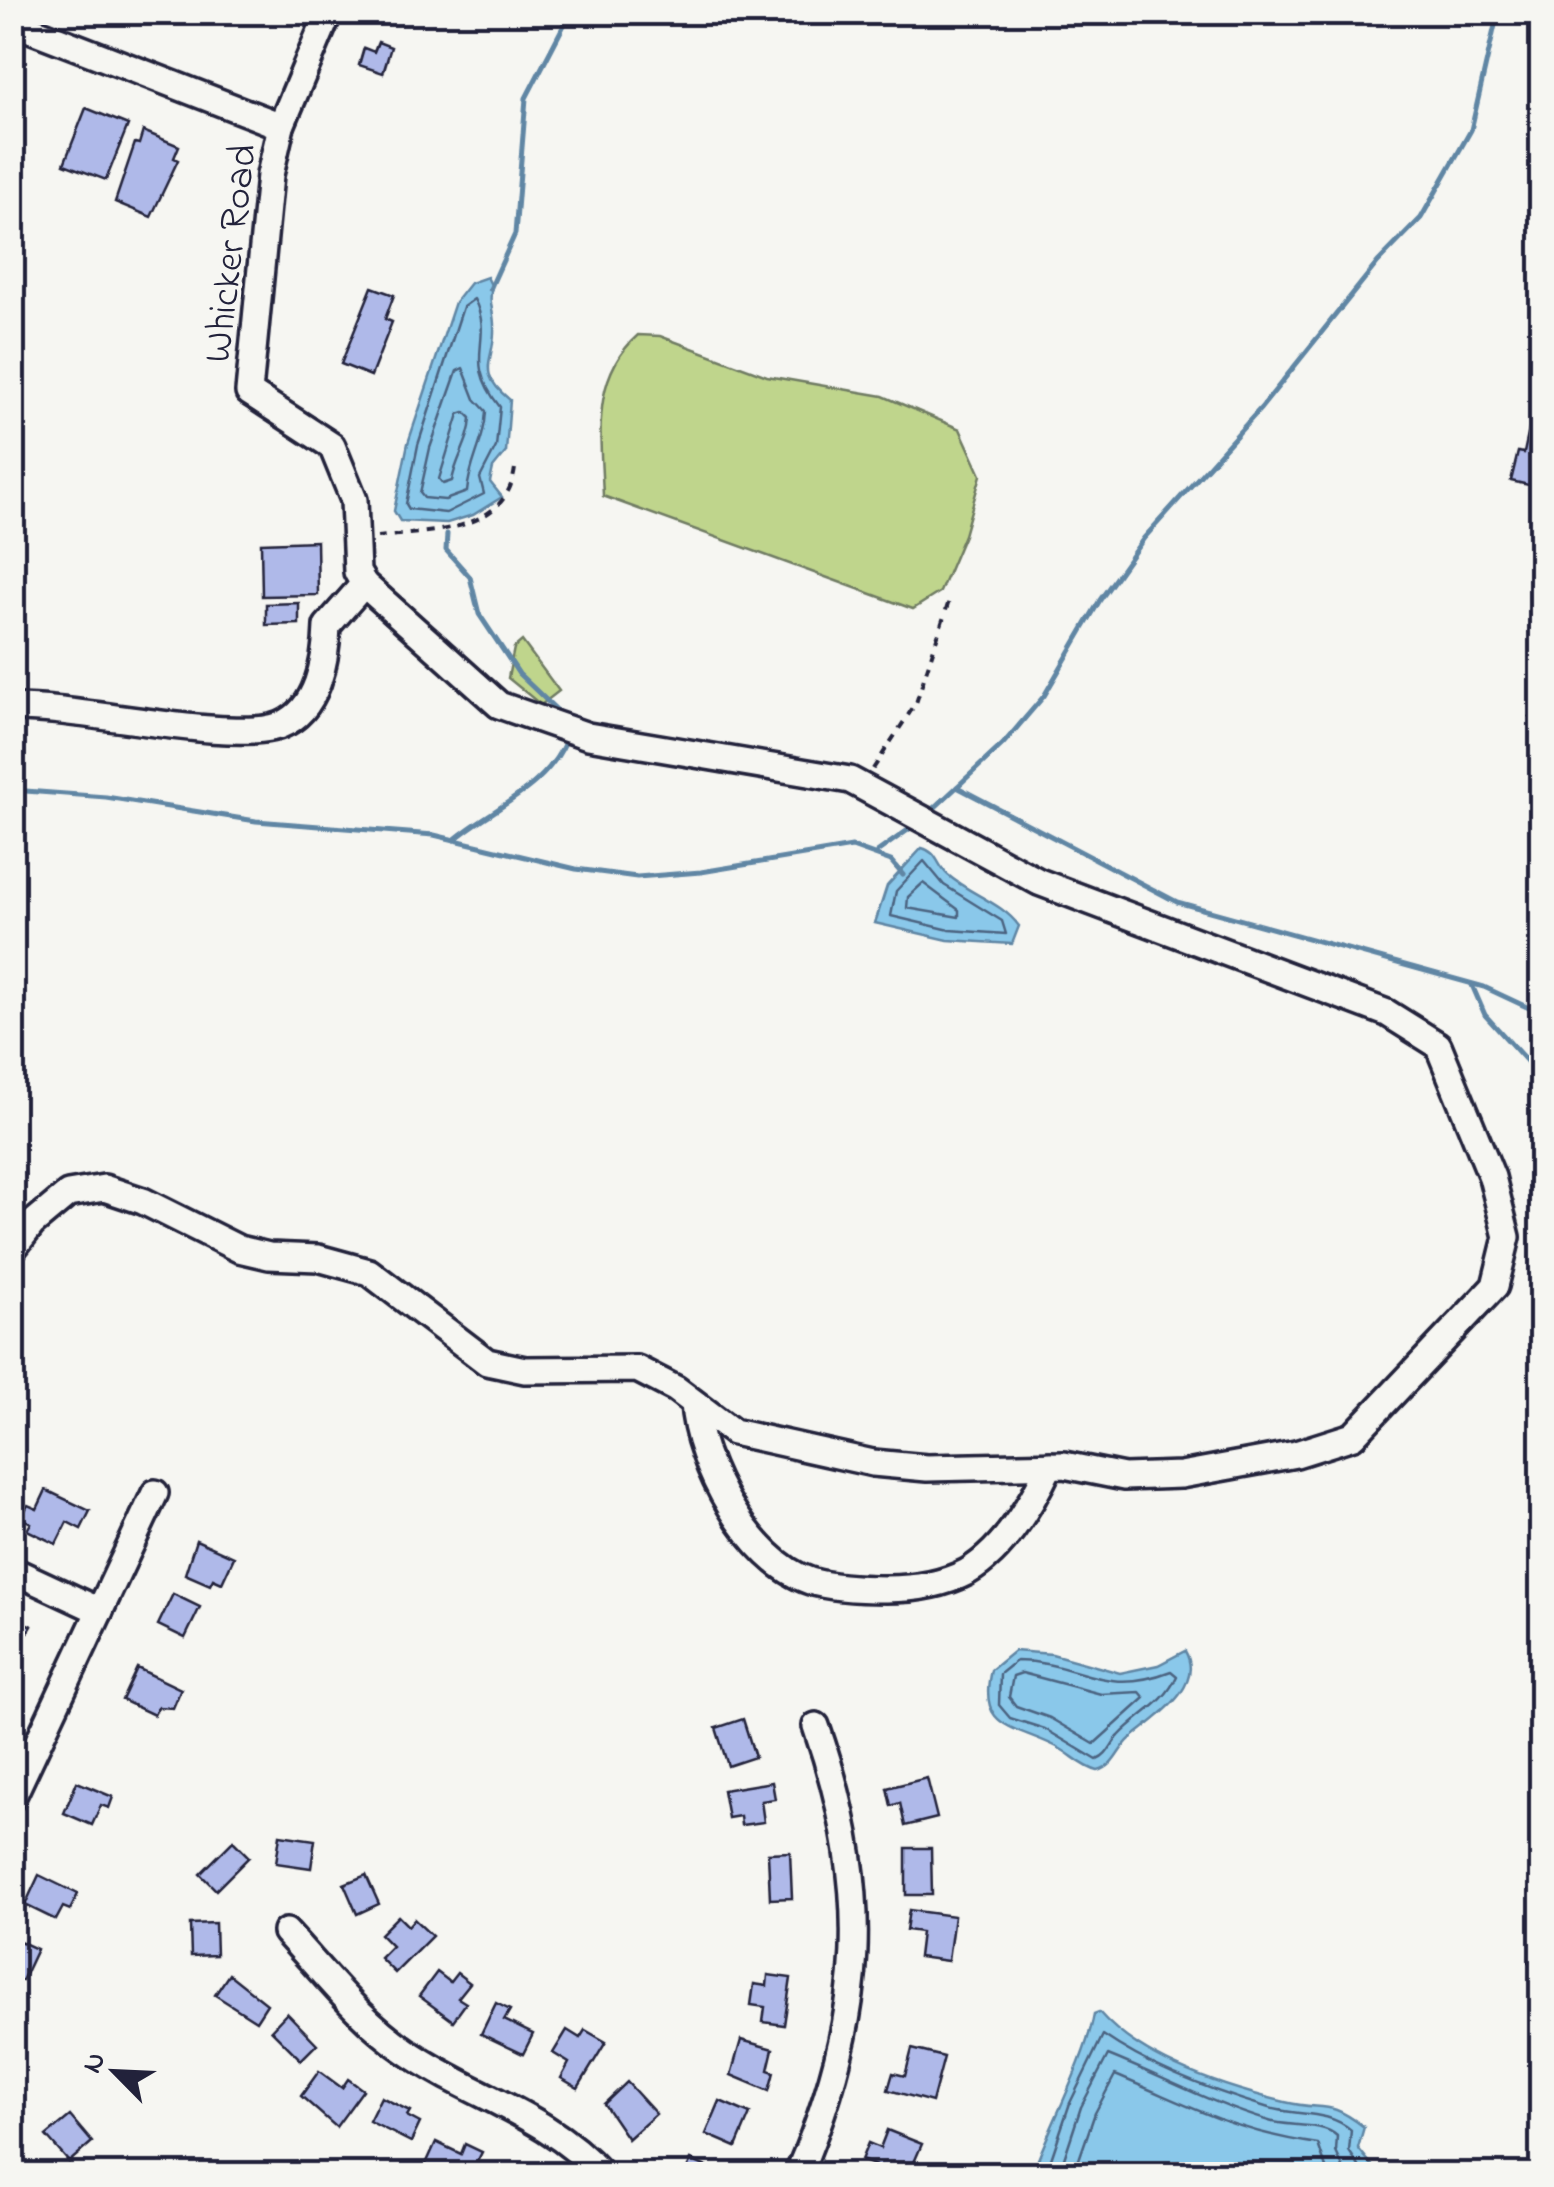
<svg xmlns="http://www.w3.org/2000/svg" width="1554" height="2187" font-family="'Indie Flower',sans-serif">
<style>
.green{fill:#bfd58c;stroke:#707c64;stroke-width:2.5}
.water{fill:#8ac8ea;stroke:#6086a4;stroke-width:2.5}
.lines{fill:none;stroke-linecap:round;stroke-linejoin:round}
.shore{stroke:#4c6481;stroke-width:2.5}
.stream{stroke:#6086a4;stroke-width:5}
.building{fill:#afb9e9;stroke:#22223b;stroke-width:2.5}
.minor-casing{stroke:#22223b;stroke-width:32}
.path{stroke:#22223b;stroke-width:4;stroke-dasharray:8 8;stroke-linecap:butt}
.minor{stroke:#f6f6f2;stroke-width:25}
.labels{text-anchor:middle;stroke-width:8;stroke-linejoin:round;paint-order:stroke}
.street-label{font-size:40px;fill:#22223b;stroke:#f6f6f2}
</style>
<rect width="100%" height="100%" fill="#f6f6f2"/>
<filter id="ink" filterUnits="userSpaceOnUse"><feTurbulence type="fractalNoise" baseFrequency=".01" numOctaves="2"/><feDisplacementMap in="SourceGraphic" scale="20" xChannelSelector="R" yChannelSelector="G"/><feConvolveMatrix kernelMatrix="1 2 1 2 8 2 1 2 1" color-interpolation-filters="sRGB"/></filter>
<g filter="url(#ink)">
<g class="green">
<path d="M638 335 660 336 767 376 883 396 960 429 981 475 964 535 940 592 913 609 603 496C601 438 590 378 638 335Z"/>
<path d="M522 641 559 691 541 705 508 678 514 648Z"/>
</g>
<g class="water">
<path d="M487 277 492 287C488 304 494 310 494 326 496 361 473 370 510 400L506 452 493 468 490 482 502 497 473 515 447 523 400 521 394 511 408 443 455 302 470 283Z"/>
<path d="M922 848C938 852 937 866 948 875 971 895 1001 902 1019 926L1012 944 948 940 875 923 887 886Z"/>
<path d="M1014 1651 1052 1654 1120 1673 1158 1665 1185 1651C1206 1687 1154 1719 1131 1738 1117 1750 1116 1766 1098 1771 1082 1767 1071 1754 1057 1747 1014 1725 977 1730 991 1670Z"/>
<path d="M1099 2012C1141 2061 1223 2087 1285 2102 1325 2112 1327 2098 1364 2127L1358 2148 1379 2174H1038L1035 2167C1052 2122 1086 2058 1094 2014Z"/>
</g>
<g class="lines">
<g class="shore">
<path d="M474 299C496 342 460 357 500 407L496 447 480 478 484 494 446 513 409 509 406 504 418 445 463 307Z"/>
<path d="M463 368 475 399 486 411C485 441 469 463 467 492L445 500 424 498 420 493 430 448 457 371Z"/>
<path d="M465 412 471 418C470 441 456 458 452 481L443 484 439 479 459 414Z"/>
<path d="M924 861 944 885 1002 921 1006 934 950 930 891 916 896 891Z"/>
<path d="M923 883 959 910V917L907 908 908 897Z"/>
<path d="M1016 1661C1080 1661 1101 1698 1171 1671L1177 1676C1164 1705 1139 1714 1119 1736 1110 1745 1109 1755 1097 1760L1045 1729 1010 1718 999 1705 1000 1674Z"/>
<path d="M1022 1673 1101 1694 1140 1692 1145 1698 1094 1744 1050 1718 1016 1706 1009 1697 1013 1676Z"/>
<path d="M1046 2174 1070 2103 1103 2035C1152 2069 1212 2091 1269 2108 1298 2116 1328 2110 1351 2130L1349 2151 1364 2174"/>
<path d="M1059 2174 1081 2107 1108 2055C1163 2077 1212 2104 1269 2121 1288 2127 1323 2122 1337 2136L1336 2152 1346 2174"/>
<path d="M1074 2174 1095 2113 1115 2075C1191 2106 1234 2132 1318 2144L1328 2174"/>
</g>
<g class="stream">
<path d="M490 289 515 234 526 98 565 23V12"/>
<path d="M447 534 446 550 470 577 479 614 519 674 565 718"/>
<path d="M957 787 1177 902 1484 987 1542 1014"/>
<path d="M12 790 106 797 256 821 434 835 576 869 637 877 701 872 852 847 891 861 903 875"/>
<path d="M929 813 1003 744 1044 696 1100 600 1144 538 1261 408 1378 262 1421 218 1471 130 1498 12"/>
<path d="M454 840C493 807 546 790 567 738"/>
<path d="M877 852 915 825"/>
<path d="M1472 985 1485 1015 1542 1078"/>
</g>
</g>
<g class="building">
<path d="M378 42 391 47 383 73 359 65 364 48 374 52Z"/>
<path d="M86 108 128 125 106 180 64 164Z"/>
<path d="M143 131 179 146 174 158 178 160 151 217 115 202 135 143 139 144Z"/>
<path d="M372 287 394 295 385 319 392 322 371 376 341 364Z"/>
<path d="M1534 406 1542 408V488L1511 481 1518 452 1524 453Z"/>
<path d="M317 541 318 595 262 596 261 543Z"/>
<path d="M299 603V624L266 625V604Z"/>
<path d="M46 1490 90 1511 81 1529 67 1522 56 1544 27 1530 31 1523 21 1518 28 1505 37 1509Z"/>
<path d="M196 1540 234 1557 222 1583 213 1579 210 1585 185 1574Z"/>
<path d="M173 1594 200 1607 185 1638 158 1625Z"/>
<path d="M12 1617 32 1626 14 1656H12Z"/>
<path d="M137 1668 181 1689 173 1708 158 1707 154 1715 122 1700Z"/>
<path d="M743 1719 755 1757 728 1766 716 1728Z"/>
<path d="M927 1778 937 1818 905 1826 900 1803 891 1806 887 1788Z"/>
<path d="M77 1782 113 1797 109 1808 101 1805 92 1825 64 1813Z"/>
<path d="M772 1782 775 1799 761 1801 764 1822 741 1825 740 1816 728 1818 723 1790Z"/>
<path d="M280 1835 315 1840 311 1868 276 1863Z"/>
<path d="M233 1841 249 1857 216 1890 200 1874Z"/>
<path d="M906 1848H931L932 1895H906Z"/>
<path d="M790 1852 792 1898 770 1899 768 1853Z"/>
<path d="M39 1875 78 1894 70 1910 63 1907 56 1920 25 1905Z"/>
<path d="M366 1875 379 1904 357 1914 344 1884Z"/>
<path d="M909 1910 954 1916 948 1961 918 1957 921 1932 906 1930Z"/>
<path d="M398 1916 408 1926 414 1919 432 1936 395 1973 380 1958 392 1946 380 1934Z"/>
<path d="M215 1923 216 1955 191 1956 190 1924Z"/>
<path d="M13 1938 37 1949 22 1981 12 1977Z"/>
<path d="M437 1972 450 1982 457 1973 470 1983 458 1998 466 2003 453 2021 419 1996Z"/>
<path d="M229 1974 267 2004 256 2021 215 1995Z"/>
<path d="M768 1975 791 1978 784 2025 763 2022 765 2007 751 2005 754 1984 767 1986Z"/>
<path d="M496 2003 510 2010 504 2020 533 2034 523 2054 481 2034Z"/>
<path d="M287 2013 317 2044 301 2060 271 2030Z"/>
<path d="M567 2030 580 2038 585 2030 606 2042 578 2088 561 2078 569 2063 553 2053Z"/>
<path d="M741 2040 773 2049 768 2070 774 2072 769 2091 731 2075Z"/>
<path d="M912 2049 944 2057 932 2102 888 2090 893 2073 905 2076Z"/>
<path d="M319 2071 342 2088 348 2079 363 2090 336 2127 301 2096Z"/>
<path d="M627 2082 656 2114 628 2139 604 2104Z"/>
<path d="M381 2097 410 2111 407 2116 420 2123 411 2142 369 2121Z"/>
<path d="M720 2101 750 2114 736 2147 706 2134Z"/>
<path d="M70 2116 92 2142 69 2162 46 2136Z"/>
<path d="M887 2130 922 2144 909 2174H897L861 2160 868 2143 880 2148Z"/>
<path d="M436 2142 461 2154 465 2144 482 2152 471 2174 422 2173Z"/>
<path d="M691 2160 720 2173V2174H685Z"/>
</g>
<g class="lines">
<defs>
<g id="minor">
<path d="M12 22 281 126"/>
<path d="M12 708C75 706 235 744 281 725 318 710 326 661 327 626L364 584"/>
<path d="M12 1250 32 1224 68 1194 104 1188 143 1201 239 1249 269 1256 318 1258 369 1272 487 1362 525 1370 637 1369 676 1389 733 1432 873 1463 927 1468 1064 1465 1124 1477 1181 1475 1296 1454 1353 1436 1495 1286 1507 1237 1492 1177 1438 1045 1387 1013 1039 882 850 780 588 736 499 705 364 584 357 572 354 500 332 446 249 392 270 175 281 126 329 12"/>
<path d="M694 1403C697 1462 750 1562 810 1581 833 1588 861 1589 886 1589 913 1589 942 1585 967 1572 1005 1550 1032 1503 1050 1465"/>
<path d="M12 1570 100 1611"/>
<path d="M12 1798 155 1493"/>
<path d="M286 1932C324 1973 360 2020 406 2051 471 2096 547 2114 601 2174"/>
<path d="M798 2174C866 2016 873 1890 816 1726"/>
</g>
</defs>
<use href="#minor" class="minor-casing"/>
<g class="path">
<path d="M377 537C427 531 507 534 515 468"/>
<path d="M873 769 916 703 949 601"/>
</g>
<use href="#minor" class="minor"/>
</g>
</g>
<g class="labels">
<g class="street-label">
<text transform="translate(228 253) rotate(-83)" y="14">Whicker Road</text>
</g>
</g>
<rect width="1554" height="2187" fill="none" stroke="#f6f6f2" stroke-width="50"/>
<rect x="25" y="25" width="1504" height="2137" fill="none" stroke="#22223b" stroke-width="4" filter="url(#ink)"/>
<g transform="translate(115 2072) rotate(294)" stroke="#f6f6f2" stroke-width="8" paint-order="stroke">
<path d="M0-8L18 38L0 25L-18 38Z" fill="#22223b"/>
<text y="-15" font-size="28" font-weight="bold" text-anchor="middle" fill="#22223b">N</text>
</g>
</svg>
